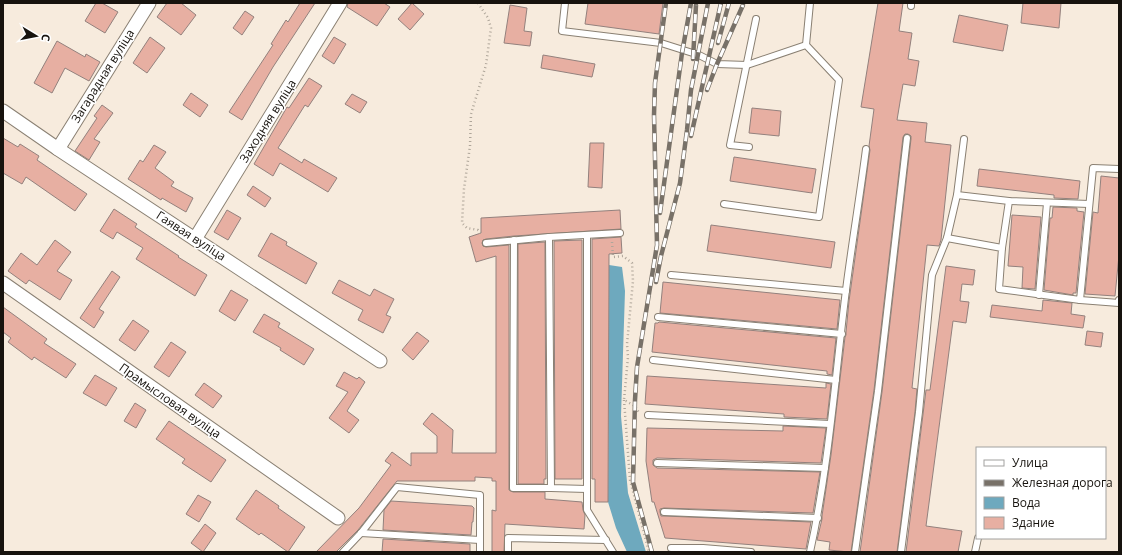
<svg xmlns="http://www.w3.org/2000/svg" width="1122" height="555" font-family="'Open Sans',sans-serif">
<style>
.water{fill:#6ea9be}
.building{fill:#e7afa2;stroke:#93817d}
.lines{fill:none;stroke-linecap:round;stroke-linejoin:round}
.lane-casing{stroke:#8a8073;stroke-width:8}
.street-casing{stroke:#8a8073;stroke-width:15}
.path{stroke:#afa69a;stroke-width:2.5;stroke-dasharray:1 3;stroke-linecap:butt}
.lane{stroke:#fff;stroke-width:6}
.street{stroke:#fff;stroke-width:13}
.rail-casing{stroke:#787168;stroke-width:4.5}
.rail{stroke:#fff;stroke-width:3;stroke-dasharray:9;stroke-linecap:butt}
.labels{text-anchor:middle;stroke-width:3;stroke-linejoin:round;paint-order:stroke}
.street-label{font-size:12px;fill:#17130e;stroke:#fff}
</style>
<rect width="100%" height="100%" fill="#f7ebdd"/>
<path class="water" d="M609 265 622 267 625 291 621 416 628 493 646 552H627L616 528 608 502Z"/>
<g class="building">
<path d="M96 3H102L118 12 105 33 85 21Z"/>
<path d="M167 3H181L196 15 181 35 157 17Z"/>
<path d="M300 3H315L273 67 242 120 229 112 273 45 271 44 286 20 288 22Z"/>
<path d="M348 3H384L390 7 377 26 347 7Z"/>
<path d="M412 3 424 14 410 30 398 19Z"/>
<path d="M588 3H663L659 34 585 24Z"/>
<path d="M878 3H903L899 31 912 33 908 59 919 61 915 86 903 84 897 120 927 123 925 142 951 145 941 240 939 246 927 245 912 388 917 389 915 412 897 552H860L882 392 911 139V136L908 134H905L903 137 874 390 851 552H849L829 550 830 542 817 540 822 519V516L831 455 845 337 846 335V332L849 301 870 150 869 146 874 109 861 107Z"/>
<path d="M1023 3H1061L1059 28 1021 23Z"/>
<path d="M510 5 527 8 524 31 532 32 530 46 504 43Z"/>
<path d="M245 11 254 17 242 35 233 28Z"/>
<path d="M959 15 1008 25 1003 51 953 42Z"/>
<path d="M150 37 165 48 147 73 133 63Z"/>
<path d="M334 37 346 44 334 64 322 56Z"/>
<path d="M57 41 85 57 86 54 100 62 89 81 65 68 52 93 34 83Z"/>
<path d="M543 55 595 64 592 77 541 68Z"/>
<path d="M309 78 322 86 308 107 305 105 278 148 302 163 304 159 337 178 328 192 280 163 273 176 254 164 287 107 289 108Z"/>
<path d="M191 93 208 105 200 117 183 105Z"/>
<path d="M352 94 367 102 360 113 345 104Z"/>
<path d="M102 105 113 113 94 139 100 142 89 160 75 151 97 118 94 116Z"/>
<path d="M752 108 781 111 779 136 749 133Z"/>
<path d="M3 138 18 147 20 144 39 156 37 160 87 194 75 211 26 177 22 184 3 173Z"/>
<path d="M590 143H604L602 188 588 187Z"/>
<path d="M154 145 166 152 155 168 174 182 171 186 193 198 186 212 162 198 161 200 128 179 140 160 143 162Z"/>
<path d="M734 157 816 169 812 193 730 181Z"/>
<path d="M979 169 1080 181 1078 199 1054 198V195L977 186Z"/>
<path d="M1101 176 1119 178V255L1115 296 1085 294 1093 212 1098 213Z"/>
<path d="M253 186 271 198 265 207 247 195Z"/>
<path d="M1053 207 1077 208V211L1084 212 1076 293H1073V295L1044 290 1050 218H1052Z"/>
<path d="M114 209 137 224 135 227 179 256 178 257 207 275 195 296 136 259 143 248 117 232 113 239 100 231Z"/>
<path d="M227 210 241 218 228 240 214 232Z"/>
<path d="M620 210 621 229 514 236 486 239 483 240 482 243 483 246 486 247 509 245V490L513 492H545V499L582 502 583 510 585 515 584 529 505 524 504 552H492V510L496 511V481H492V478L475 477V481H397L358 530 336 552H316L359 508 391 465 385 461 392 452 411 466V453H437V436L423 424 432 413 453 430 452 453H496V256L476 262 469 237 481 233V218Z"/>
<path d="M1012 215 1041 217 1035 289 1022 288 1023 267 1008 266Z"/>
<path d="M711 225 835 242 831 268 707 251Z"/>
<path d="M271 233 287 242 286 245 317 263 306 284 258 256Z"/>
<path d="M621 237 622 253 609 254 608 502H595V479H592V239Z"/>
<path d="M55 240 71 252 57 271 72 280 60 300 29 280 26 284 8 271 21 253 37 265Z"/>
<path d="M582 240V479H555L554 241Z"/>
<path d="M545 242 546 479H544V484H518V244Z"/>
<path d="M946 266 975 270 973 285 962 284 960 301 969 302 966 323 953 321 926 526 962 531 958 552H906L926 390H930Z"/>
<path d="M112 271 120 277 99 309 104 312 94 328 80 318Z"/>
<path d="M339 280 370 296 374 289 394 299 386 315 391 317 383 333 358 320 363 310 332 293Z"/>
<path d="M663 282 840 300 837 329 660 313Z"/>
<path d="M231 290 248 300 235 321 219 311Z"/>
<path d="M1043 300 1072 303 1071 314 1085 316 1083 328 990 317 992 305 1042 311Z"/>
<path d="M3 307 47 339 44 343 76 364 66 378 34 357 32 360 8 342 11 338 3 332Z"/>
<path d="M264 314 280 323 278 327 314 349 304 365 280 350 281 348 253 332Z"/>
<path d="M133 320 149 331 135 351 119 340Z"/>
<path d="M659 322 836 338 832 375 827 374V371L652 352 655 323H658Z"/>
<path d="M1087 331 1103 333 1101 347 1085 345Z"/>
<path d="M417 332 429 341 413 360 402 350Z"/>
<path d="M171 342 186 352 169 377 154 367Z"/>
<path d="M344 372 357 379 359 377 365 382 347 411 359 420 349 433 329 418 348 392 336 386Z"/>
<path d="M95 375 117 388 106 406 83 393Z"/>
<path d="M647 376 826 388V383L831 384 827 419 784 417V414L645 404Z"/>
<path d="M204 383 222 396 213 408 195 395Z"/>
<path d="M135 403 146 410 136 428 124 421Z"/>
<path d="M169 421 226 460 211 482 182 463 185 459 156 439Z"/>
<path d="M783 426 826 428 821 463 657 458 653 460V465L657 468 820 472 813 513 664 508 660 509V512L661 516H664L811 522 806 549 665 538 654 502H652L646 461 647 428 783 431Z"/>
<path d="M256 490 279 506 278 508 305 527 288 552 261 533 259 535 236 519Z"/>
<path d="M198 495 211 502 199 522 186 514Z"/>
<path d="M391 501 472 506 474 508 473 522H472L471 535 383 530 384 510Z"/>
<path d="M205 524 216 533 203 552 191 543Z"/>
<path d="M383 539 470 544V552H382Z"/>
</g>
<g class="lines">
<defs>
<g id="lane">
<path d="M565 3 562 31 661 43 699 55 717 64 747 65 806 45 839 80 819 217 724 204"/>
<path d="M911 6V3"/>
<path d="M806 45 810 3"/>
<path d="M749 147 730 145 756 19"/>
<path d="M957 195 1009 201 1089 204"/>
<path d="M587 236V510L613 552"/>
<path d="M549 237 551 488 587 489"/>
<path d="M947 238 1002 248 999 289 1080 300 1093 168 1119 169"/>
<path d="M514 240 513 488H551"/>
<path d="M486 243 549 237 620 233"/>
<path d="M1002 248 1009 201"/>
<path d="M671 275 846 291"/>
<path d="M1039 295 1047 203"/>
<path d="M1080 300 1119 303V300"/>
<path d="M658 317 842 334"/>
<path d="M653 360 836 380"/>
<path d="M648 415 830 424"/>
<path d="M657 463 825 468"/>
<path d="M664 512 818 518"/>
<path d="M361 533 480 540"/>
<path d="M671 548H703L751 552"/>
<path d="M343 552 361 533 397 487 480 495V552"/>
<path d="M508 552V538L606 540"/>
<path d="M810 552C829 466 835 378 846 290 852 243 860 196 866 149"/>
<path d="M855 552 878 391 907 138"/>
<path d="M901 552 919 412 932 275 947 238 957 195 964 139"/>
<path d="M975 552 978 538"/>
</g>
<g id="street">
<path d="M3 111 58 149 380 361"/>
<path d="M58 149 149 3"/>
<path d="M195 239 340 3"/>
<path d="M3 283 338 518"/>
</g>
</defs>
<use href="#lane" class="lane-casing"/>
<use href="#street" class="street-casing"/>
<g class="path">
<path d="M478 3 488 18 491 28 486 65 471 114 470 146 464 189 462 223 467 228 478 230 482 235"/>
<path d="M612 242 613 257 623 256 632 263 633 281 627 344 628 357 624 400 635 406 639 413"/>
<path d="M624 400 630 480 649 552"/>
</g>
<use href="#lane" class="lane"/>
<use href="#street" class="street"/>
<defs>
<g id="rail">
<path d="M718 43 729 3"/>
<path d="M693 59 696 5"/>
<path d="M707 90 717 64 743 5"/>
<path d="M691 136 721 3"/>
<path d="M660 213 682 53 691 3"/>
<path d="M656 282 661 256 680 183 687 130 691 90 708 3"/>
<path d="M652 552 633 482 635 400 637 367 657 245 654 115 655 83 666 3"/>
</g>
</defs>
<use href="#rail" class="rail-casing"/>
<use href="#rail" class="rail"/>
</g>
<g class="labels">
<g class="street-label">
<text transform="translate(103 76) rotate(-58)" y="4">Загарадная вуліца</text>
<text transform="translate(268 121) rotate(-58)" y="4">Заходняя вуліца</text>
<text transform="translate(191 236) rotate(33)" y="4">Гаявая вуліца</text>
<text transform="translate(170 401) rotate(35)" y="4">Прамысловая вуліца</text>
</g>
</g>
<rect width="1122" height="555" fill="none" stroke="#17130e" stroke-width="8"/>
<rect x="976" y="447" width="130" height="92" fill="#ffffff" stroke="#a2a19f"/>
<rect x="984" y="460" width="20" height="6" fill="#ffffff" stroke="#a2a19f"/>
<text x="1012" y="467" font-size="12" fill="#17130e">Улица</text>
<rect x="984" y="480" width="20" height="6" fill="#787168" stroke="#a2a19f"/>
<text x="1012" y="487" font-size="12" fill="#17130e">Железная дорога</text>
<rect x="984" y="497" width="20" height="12" fill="#6ea9be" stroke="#a2a19f"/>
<text x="1012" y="507" font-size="12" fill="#17130e">Вода</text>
<rect x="984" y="517" width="20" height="12" fill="#e7afa2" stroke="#a2a19f"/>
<text x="1012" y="527" font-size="12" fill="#17130e">Здание</text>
<g transform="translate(36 36) rotate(100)" stroke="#ffffff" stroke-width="3" paint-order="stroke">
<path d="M0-3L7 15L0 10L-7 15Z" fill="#17130e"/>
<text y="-6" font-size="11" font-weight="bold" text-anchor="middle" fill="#17130e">С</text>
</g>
</svg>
